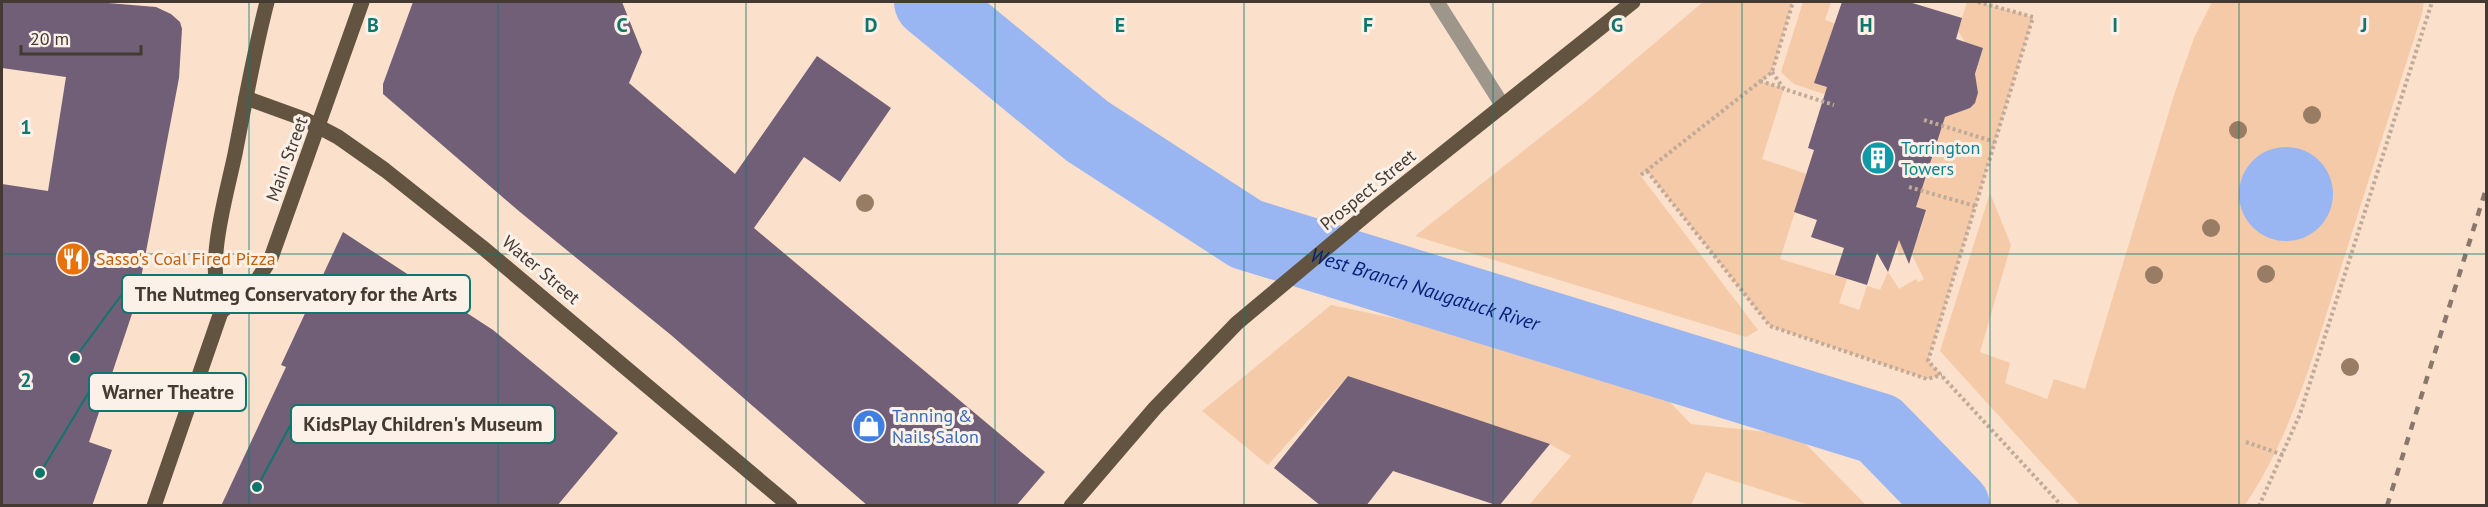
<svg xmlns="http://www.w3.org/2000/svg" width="2488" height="507" font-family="'PT Sans',sans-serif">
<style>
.green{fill:#f5caa8}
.water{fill:#99b6f3}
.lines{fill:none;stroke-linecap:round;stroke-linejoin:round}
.river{stroke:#99b6f3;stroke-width:72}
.building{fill:#705f76}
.path{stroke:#c0aa99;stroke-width:4;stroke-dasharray:3 3;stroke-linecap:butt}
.minor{stroke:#9e958b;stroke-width:15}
.major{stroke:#635441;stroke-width:15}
.rail{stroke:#88776a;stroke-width:4.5;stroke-dasharray:8 8;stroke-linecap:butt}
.tree{fill:#997c64}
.grid{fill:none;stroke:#0f766e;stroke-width:1.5;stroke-opacity:0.55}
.labels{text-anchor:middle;stroke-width:6;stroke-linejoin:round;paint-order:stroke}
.culture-label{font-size:18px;fill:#0d838f;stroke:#fcf1e8;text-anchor:start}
.street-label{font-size:18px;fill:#443a31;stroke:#fcf1e8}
.food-label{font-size:18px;fill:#c56008;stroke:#fcf1e8;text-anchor:start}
.shop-label{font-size:18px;fill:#366cbe;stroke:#fcf1e8;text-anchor:start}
.water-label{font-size:20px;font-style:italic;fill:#051f74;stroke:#fcf1e8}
.grid-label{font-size:20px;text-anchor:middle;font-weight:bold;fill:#0f766e;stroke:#fcf1e8;stroke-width:6;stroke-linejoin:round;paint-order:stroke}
.leader{fill:none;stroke:#0f766e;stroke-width:2}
.callout-dot{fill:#0f766e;stroke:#fcf1e8;stroke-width:2}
.callout{fill:#fcf1e8;stroke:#0f766e;stroke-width:2}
.callout-label{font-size:20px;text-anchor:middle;font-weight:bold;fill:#443a31}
</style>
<rect width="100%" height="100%" fill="#fbe0cb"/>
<g class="green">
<path d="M1703 2H1793L1772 72 1761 81 1784 89 1762 159 1807 174 1780 259 1847 279 1839 303 1859 310 1867 286 1880 290 1888 272 1899 289 1916 279 1918 282 1924 279 1910 251 1900 256 1896 247 1890 246 1905 231 1919 235 1926 211 1910 205 1928 172 1935 148 1924 120 1970 108C1978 100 1981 91 1973 83L1983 48 1965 42 1958 31 1967 2H1978L2033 17 1928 361 1942 375 1927 379 1770 326 1647 171 1641 175 1637 171 1758 330 1746 337 1415 236 1584 103Z"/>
<path d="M1803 2H1831L1825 20 1842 26 1834 89 1836 98 1794 84 1781 72Z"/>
<path d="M2212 2H2424L2422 14C2394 101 2366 188 2339 274 2314 353 2291 437 2245 505H2080L1940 351 1990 193 2011 245 1980 352 2010 363 2005 383 2047 399 2054 379 2085 389 2174 95 2194 38Z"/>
<path d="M1331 305 1638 369 1691 424 1797 435 1866 505H1809L1706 472 1691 505H1529L1571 456 1550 444 1348 376 1268 465 1202 411Z"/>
</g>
<circle class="water" cx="2286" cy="194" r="47"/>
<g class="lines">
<path class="river" id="s1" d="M930 2 1087 131 1246 234 1879 429 1954 506"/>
</g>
<g class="building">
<path d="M2 2H96L156 7 171 14 180 22 182 29 179 78 137 299 89 442 112 450 92 506H2V184L48 191 66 77 2 68Z"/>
<path d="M413 2H622L642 52 629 83 735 174 817 56 891 108 840 182 804 157 754 228 1045 472 1016 506H868L671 335 520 212 383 94V84Z"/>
<path d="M1842 2H1909L1962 18 1956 39 1983 48 1975 74 1978 93 1975 103 1970 108 1945 117 1916 207 1926 210 1909 264 1899 240 1888 272 1877 253 1867 285 1835 275 1844 248 1811 237 1817 220 1794 212 1814 150 1808 148 1827 87 1814 83Z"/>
<path d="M343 232 493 330 618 433 557 506H221L286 367 281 365Z"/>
<path d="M1348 376 1550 444 1499 506 1393 471 1366 506H1321L1274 468Z"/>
</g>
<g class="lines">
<g class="path">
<path d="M1978 2 2033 17 1928 361 2062 506"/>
<path d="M1772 72 1784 89 1834 105"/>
<path d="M1760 81 1783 88"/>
<path d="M1924 120 1995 142"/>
<path d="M1647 171 1770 326 1927 379 1942 375"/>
<path d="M1641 175 1772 72 1793 2"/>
<path d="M1909 187 1975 206"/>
<path d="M2246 442 2283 455"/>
<path d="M2259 506 2300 414 2432 2"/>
</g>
<path class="minor" d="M1437 2 1503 106"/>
<g class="major">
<path d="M246 98 304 119 338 137 385 170 482 247 790 506"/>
<path d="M221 312 256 282 271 258 362 2"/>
<path d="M154 506 221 312C206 260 224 206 235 154 245 103 254 52 267 2"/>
<path d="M1071 506 1155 408 1237 323 1378 205 1633 2"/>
</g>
<path class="rail" d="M2387 506 2486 189"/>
</g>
<g class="tree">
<circle cx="2312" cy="115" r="9"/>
<circle cx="2238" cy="130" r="9"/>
<circle cx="865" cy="203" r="9"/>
<circle cx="2211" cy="228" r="9"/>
<circle cx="2266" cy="274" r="9"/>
<circle cx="2154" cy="275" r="9"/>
<circle cx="2350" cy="367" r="9"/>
</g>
<path class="grid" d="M249 2V506M498 2V506M746 2V506M995 2V506M1244 2V506M1493 2V506M1742 2V506M1990 2V506M2239 2V506M2 254H2486"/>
<defs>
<symbol id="building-disc" viewBox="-11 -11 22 22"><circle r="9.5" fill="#0f9aa8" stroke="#fcf1e8"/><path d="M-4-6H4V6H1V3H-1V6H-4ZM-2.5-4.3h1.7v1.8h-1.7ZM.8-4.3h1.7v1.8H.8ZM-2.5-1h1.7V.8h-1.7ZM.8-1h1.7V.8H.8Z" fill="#fff"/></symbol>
<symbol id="restaurant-disc" viewBox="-11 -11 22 22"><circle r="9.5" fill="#e8710a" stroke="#fcf1e8"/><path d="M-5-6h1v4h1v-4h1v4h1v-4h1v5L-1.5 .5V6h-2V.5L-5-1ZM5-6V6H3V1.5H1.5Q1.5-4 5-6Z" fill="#fff"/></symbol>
<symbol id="shop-disc" viewBox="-11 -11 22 22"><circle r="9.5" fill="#3f7fe0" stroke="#fcf1e8"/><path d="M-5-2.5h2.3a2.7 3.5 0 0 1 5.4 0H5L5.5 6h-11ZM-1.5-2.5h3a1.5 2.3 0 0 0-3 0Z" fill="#fff"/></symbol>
</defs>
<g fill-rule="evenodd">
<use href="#building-disc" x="1859" y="139" width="38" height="38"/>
<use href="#restaurant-disc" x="54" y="240" width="38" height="38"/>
<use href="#shop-disc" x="850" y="407" width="38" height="38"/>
</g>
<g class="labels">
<g class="culture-label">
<text x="1901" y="154">Torrington<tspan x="1901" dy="21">Towers</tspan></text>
</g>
<g class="street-label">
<text transform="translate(287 159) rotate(-70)" y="6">Main Street</text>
<text transform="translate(1368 190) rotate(-39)" y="6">Prospect Street</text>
<text transform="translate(541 270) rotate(40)" y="6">Water Street</text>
</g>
<g class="food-label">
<text x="96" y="265">Sasso's Coal Fired Pizza</text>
</g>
<g class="shop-label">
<text x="892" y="422">Tanning &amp;<tspan x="892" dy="21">Nails Salon</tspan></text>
</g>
<g class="water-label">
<text dy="7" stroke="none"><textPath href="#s1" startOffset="580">West Branch Naugatuck River</textPath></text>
</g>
</g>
<g class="grid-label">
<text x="373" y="32">B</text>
<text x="622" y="32">C</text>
<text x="871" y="32">D</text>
<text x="1120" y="32">E</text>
<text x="1368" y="32">F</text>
<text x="1617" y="32">G</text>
<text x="1866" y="32">H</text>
<text x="2115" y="32">I</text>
<text x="2364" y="32">J</text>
<text x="26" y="134">1</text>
<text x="26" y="387">2</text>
</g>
<path class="leader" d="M75 358L122 294M40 473L89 392M257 487L291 424"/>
<g class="callout-dot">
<circle cx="75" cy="358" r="6"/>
<circle cx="40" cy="473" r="6"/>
<circle cx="257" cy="487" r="6"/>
</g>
<g class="callout">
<rect x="122" y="275" width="348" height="38" rx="6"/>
<rect x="89" y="373" width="157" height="38" rx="6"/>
<rect x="291" y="405" width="264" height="38" rx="6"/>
</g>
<g class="callout-label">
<text x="296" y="301">The Nutmeg Conservatory for the Arts</text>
<text x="168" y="399">Warner Theatre</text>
<text x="423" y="431">KidsPlay Children's Museum</text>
</g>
<rect width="2488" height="507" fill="none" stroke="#443a31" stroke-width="6"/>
<path d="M21 45v9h120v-9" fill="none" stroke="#443a31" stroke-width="3"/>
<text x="30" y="45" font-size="18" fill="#443a31" stroke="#fcf1e8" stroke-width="4.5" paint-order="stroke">20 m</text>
</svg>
